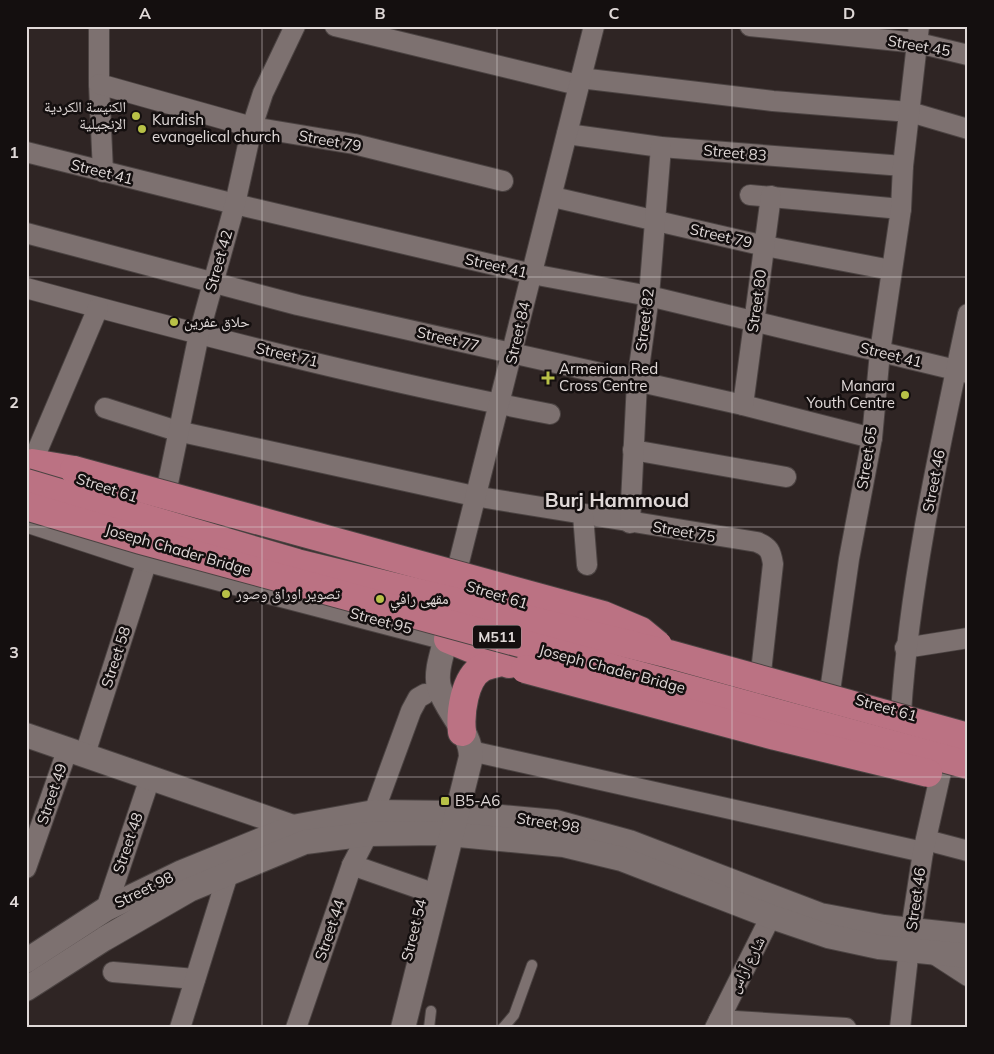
<svg xmlns="http://www.w3.org/2000/svg" width="994" height="1054" font-family="Mulish,'Noto Naskh Arabic',sans-serif">
<style>
.lines{fill:none;stroke-linecap:round;stroke-linejoin:round}
.service-casing{stroke:#4b4342;stroke-width:12}
.minor-casing{stroke:#4b4342;stroke-width:22}
.tertiary-casing{stroke:#4b4342;stroke-width:26}
.motorway-casing{stroke:#4b4342;stroke-width:30}
.service{stroke:#7d7170;stroke-width:10}
.minor{stroke:#7d7170;stroke-width:20}
.tertiary{stroke:#7d7170;stroke-width:24}
.motorway{stroke:#bb7283;stroke-width:28}
.motorway-bridge-casing{stroke:#4b4342;stroke-width:30;stroke-linecap:butt}
.motorway-bridge{stroke:#bb7283;stroke-width:28}
.grid{fill:none;stroke:#e0d9d8;stroke-width:1;stroke-opacity:0.55}
.poi-dot{fill:#b8c147;stroke:#140f0f;stroke-width:2}
.labels{text-anchor:middle;stroke-width:5;stroke-linejoin:round;paint-order:stroke}
.shield{fill:#140f0f;stroke:#a39c9c;stroke-width:1}
.shield-label{font-size:14px;font-weight:bold;fill:#e0d9d8}
.street-label{font-size:15px;fill:#e0d9d8;stroke:#140f0f}
.poi-label{font-size:15px;fill:#e0d9d8;stroke:#140f0f;text-anchor:start}
.district-label{font-size:20px;font-weight:bold;fill:#e0d9d8;stroke:#140f0f}
.neatline{fill:none;stroke:#e0d9d8;stroke-width:2}
.grid-label{font-size:16px;text-anchor:middle;font-weight:bold;fill:#e0d9d8}
</style>
<rect width="100%" height="100%" fill="#2f2524"/>
<g class="lines">
<defs>
<g id="service">
<path d="M429 1028 431 1011"/>
<path d="M503 1028 514 1015 532 965"/>
</g>
<g id="minor">
<path d="M99 26V84L103 172"/>
<path d="M335 26 578 85"/>
<path d="M750 26 918 43 968 55"/>
<path d="M580 78 773 101 910 112 968 129"/>
<path d="M99 84 252 127 354 144 503 181"/>
<path d="M567 134 661 147 903 166"/>
<path d="M26 152 235 204 532 274 649 296 968 373"/>
<path d="M750 195 901 209"/>
<path d="M553 197 765 246 891 270"/>
<path d="M26 233 298 305 743 405 872 438"/>
<path d="M26 288C199 335 373 380 550 414"/>
<path d="M743 405 771 196"/>
<path d="M105 408 177 431 474 496 757 542C769 547 771 551 773 564L761 672"/>
<path d="M633 450 786 477"/>
<path d="M32 463 98 308"/>
<path d="M163 507 199 334 235 204 252 127 263 93 295 26"/>
<path d="M583 515 587 565"/>
<path d="M630 523 637 382 649 296 661 147"/>
<path d="M454 582 594 26"/>
<path d="M905 648 968 638"/>
<path d="M824 709 830 691 849 559 872 438 880 352 901 209 903 166 919 26"/>
<path d="M901 712C910 578 940 446 968 314"/>
<path d="M471 751 923 852"/>
<path d="M85 754 152 545"/>
<path d="M374 812 411 711 418 698 425 694"/>
<path d="M926 840 968 851"/>
<path d="M352 865 424 890"/>
<path d="M26 868 68 748"/>
<path d="M106 909 150 778"/>
<path d="M931 952 968 976"/>
<path d="M113 972 195 979"/>
<path d="M719 1020 846 1028"/>
<path d="M180 1028 228 874"/>
<path d="M296 1028 352 865 368 834"/>
<path d="M715 1028 778 902"/>
<path d="M900 1028 911 930 923 852 941 772"/>
</g>
<g id="tertiary">
<path d="M26 520 148 560 465 643"/>
<path d="M26 735 293 827 297 832"/>
<path d="M26 961 106 909 182 872 293 827 374 812 457 813 556 822 629 842 820 915 884 927 968 936"/>
<path d="M26 989 104 939 189 890 305 842 368 834 438 833 564 845 622 859 772 917 828 936 879 947 968 956"/>
<path d="M403 1028 471 757C471 732 446 711 439 687 434 668 447 643 449 623"/>
</g>
<g id="motorway">
<path d="M32 463 74 470"/>
<path d="M448 639 509 664"/>
<path d="M462 732C460 714 464 678 482 668 487 665 495 664 501 662"/>
</g>
</defs>
<use href="#service" class="service-casing"/>
<use href="#minor" class="minor-casing"/>
<use href="#tertiary" class="tertiary-casing"/>
<use href="#motorway" class="motorway-casing"/>
<use href="#service" class="service"/>
<use href="#minor" class="minor"/>
<use href="#tertiary" class="tertiary"/>
<use href="#motorway" class="motorway"/>
<defs>
<g id="motorway-bridge">
<path d="M74 470 603 615 641 631 658 645"/>
<path d="M26 483 297 563 669 654 968 737"/>
<path d="M26 506 141 540 968 765"/>
<path d="M525 669 775 736 928 773"/>
</g>
</defs>
<use href="#motorway-bridge" class="motorway-bridge-casing"/>
<use href="#motorway-bridge" class="motorway-bridge"/>
</g>
<path class="grid" d="M262 26V1028M497 26V1028M732 26V1028M26 277H968M26 527H968M26 777H968"/>
<g class="poi-dot">
<circle cx="136" cy="116" r="5"/>
<circle cx="142" cy="129" r="5"/>
<circle cx="174" cy="322" r="5"/>
<path d="M545.5 370.5h5v5h5v5h-5v5h-5v-5h-5v-5h5z"/>
<circle cx="905" cy="395" r="5"/>
<circle cx="226" cy="594" r="5"/>
<circle cx="380" cy="599" r="5"/>
<rect x="440" y="796" width="10" height="10" rx="2.5"/>
</g>
<g class="labels">
<rect class="shield" x="473" y="625.5" width="48" height="23" rx="4"/>
<g class="shield-label">
<text x="497" y="642">M511</text>
</g>
<g class="street-label">
<text transform="translate(919 46) rotate(10)" y="5">Street 45</text>
<text transform="translate(330 141) rotate(10)" y="5">Street 79</text>
<text transform="translate(735 153) rotate(5)" y="5">Street 83</text>
<text transform="translate(102 172) rotate(14)" y="5">Street 41</text>
<text transform="translate(721 236) rotate(13)" y="5">Street 79</text>
<text transform="translate(219 261) rotate(-74)" y="5">Street 42</text>
<text transform="translate(496 266) rotate(13)" y="5">Street 41</text>
<text transform="translate(757 301) rotate(-82)" y="5">Street 80</text>
<text transform="translate(645 320) rotate(-83)" y="5">Street 82</text>
<text transform="translate(518 333) rotate(-77)" y="5">Street 84</text>
<text transform="translate(448 339) rotate(13)" y="5">Street 77</text>
<text transform="translate(287 355) rotate(13)" y="5">Street 71</text>
<text transform="translate(891 355) rotate(14)" y="5">Street 41</text>
<text transform="translate(867 458) rotate(-81)" y="5">Street 65</text>
<text transform="translate(934 481) rotate(-79)" y="5">Street 46</text>
<text transform="translate(107 488) rotate(18)" y="5">Street 61</text>
<text transform="translate(684 532) rotate(10)" y="5">Street 75</text>
<text transform="translate(178 550) rotate(16)" y="5">Joseph Chader Bridge</text>
<text transform="translate(497 595) rotate(17)" y="5">Street 61</text>
<text transform="translate(381 621) rotate(15)" y="5">Street 95</text>
<text transform="translate(116 657) rotate(-72)" y="5">Street 58</text>
<text transform="translate(612 669) rotate(15)" y="5">Joseph Chader Bridge</text>
<text transform="translate(886 708) rotate(16)" y="5">Street 61</text>
<text transform="translate(52 794) rotate(-71)" y="5">Street 49</text>
<text transform="translate(548 823) rotate(9)" y="5">Street 98</text>
<text transform="translate(128 843) rotate(-71)" y="5">Street 48</text>
<text transform="translate(144 890) rotate(-26)" y="5">Street 98</text>
<text transform="translate(916 899) rotate(-82)" y="5">Street 46</text>
<text transform="translate(330 930) rotate(-71)" y="5">Street 44</text>
<text transform="translate(414 930) rotate(-76)" y="5">Street 54</text>
<text transform="translate(747 965) rotate(-63)" y="5">شارع آراس</text>
</g>
<g class="poi-label">
<text x="126" y="112" text-anchor="end">الكنيسة الكردية<tspan x="126" dy="17">الإنجيلية</tspan></text>
<text x="152" y="125">Kurdish<tspan x="152" dy="17">evangelical church</tspan></text>
<text x="184" y="327">حلاق عفرين</text>
<text x="559" y="374">Armenian Red<tspan x="559" dy="17">Cross Centre</tspan></text>
<text x="895" y="391" text-anchor="end">Manara<tspan x="895" dy="17">Youth Centre</tspan></text>
<text x="236" y="599">تصوير اوراق وصور</text>
<text x="390" y="604">مقهى رافي</text>
<text x="455" y="806">B5-A6</text>
</g>
<g class="district-label">
<text x="617" y="507">Burj Hammoud</text>
</g>
</g>
<rect width="994" height="1054" fill="none" stroke="#140f0f" stroke-width="55"/>
<rect x="28" y="28" width="938" height="998" class="neatline"/>
<g class="grid-label">
<text x="145" y="19">A</text>
<text x="380" y="19">B</text>
<text x="614" y="19">C</text>
<text x="849" y="19">D</text>
<text x="14" y="158">1</text>
<text x="14" y="408">2</text>
<text x="14" y="658">3</text>
<text x="14" y="907">4</text>
</g>
</svg>
